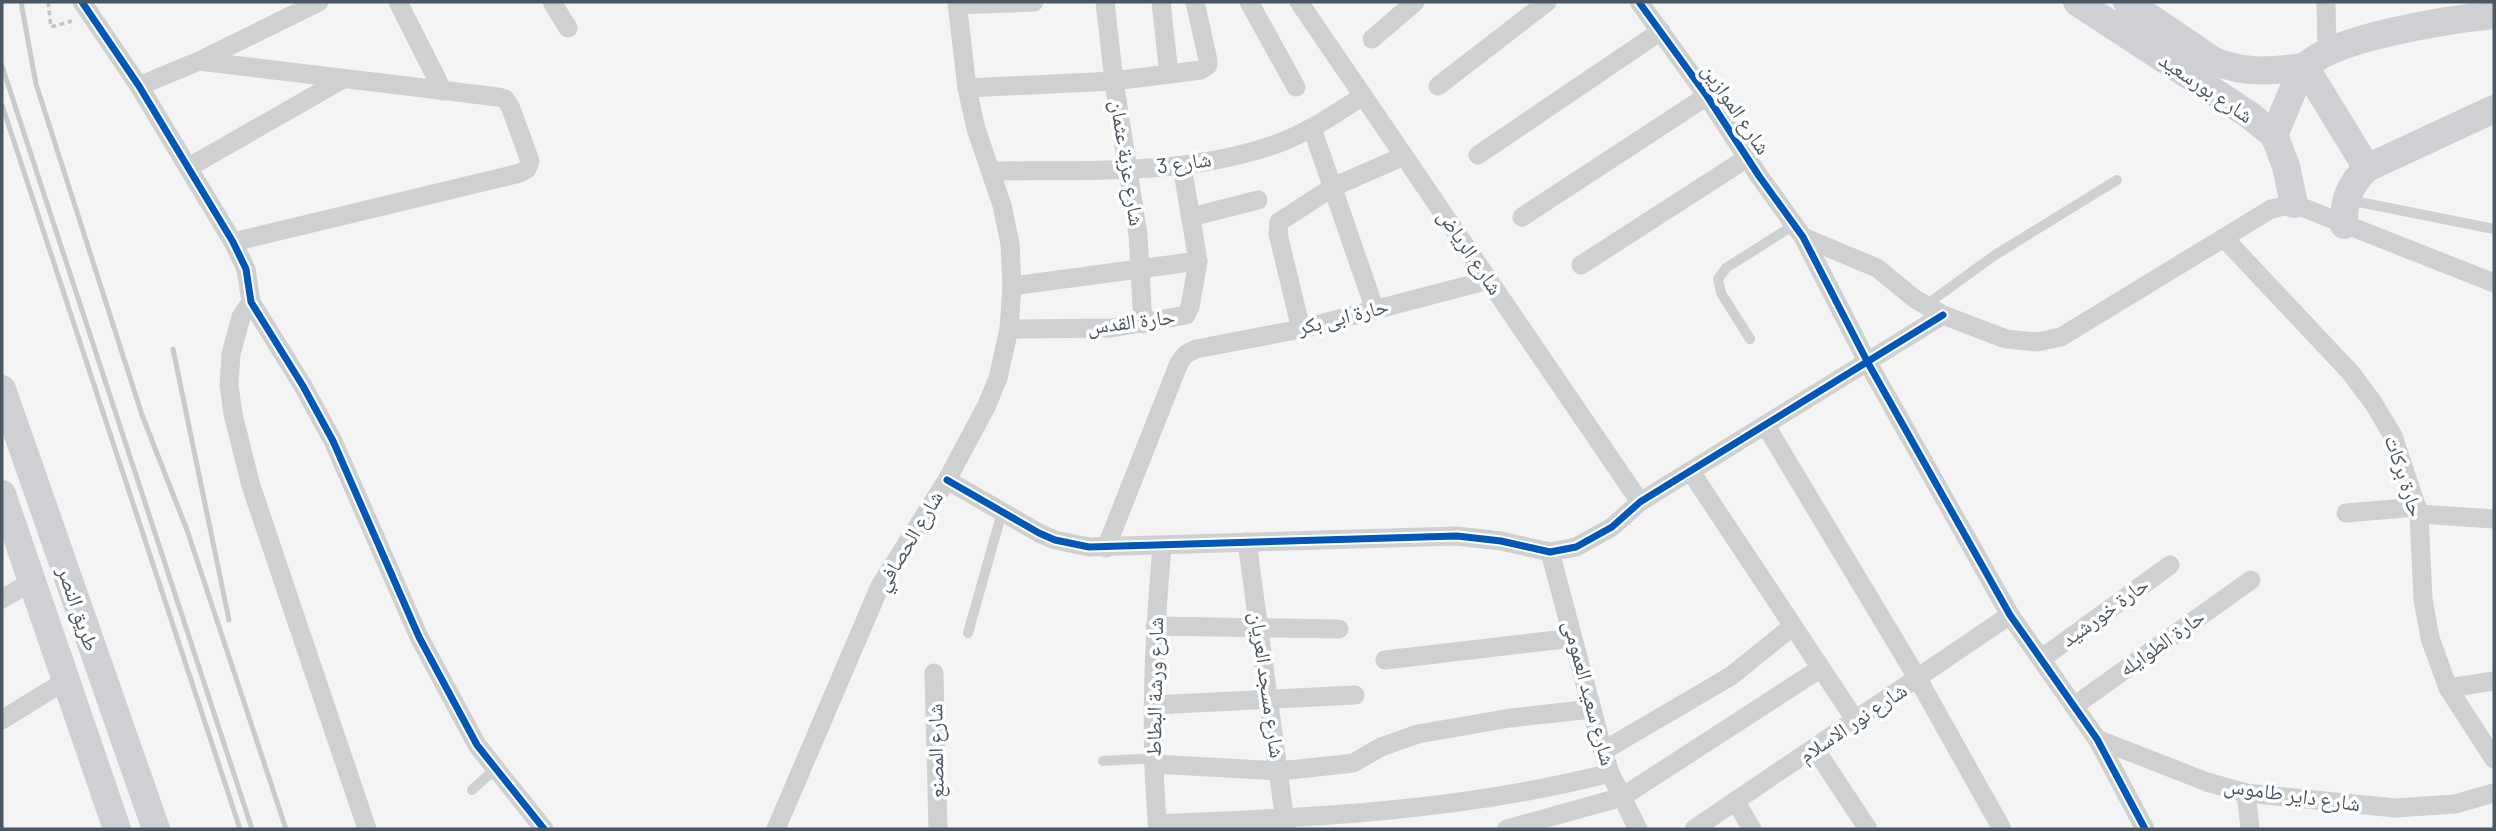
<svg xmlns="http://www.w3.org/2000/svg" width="2496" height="831" font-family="Barlow,'Noto Naskh Arabic',sans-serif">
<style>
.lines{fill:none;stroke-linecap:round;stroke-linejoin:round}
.path{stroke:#bcc7c4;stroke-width:3.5;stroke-dasharray:5 3.5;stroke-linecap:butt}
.lane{stroke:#ced0d2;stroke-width:10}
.street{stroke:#ced0d2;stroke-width:19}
.secondary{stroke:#ced0d4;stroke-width:28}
.rail{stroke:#c9cacc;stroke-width:5}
.cycleway-casing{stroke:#fff;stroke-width:11}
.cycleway{stroke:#0057b8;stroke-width:7}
.labels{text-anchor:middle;stroke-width:7;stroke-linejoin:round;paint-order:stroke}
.street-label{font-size:21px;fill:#4a5661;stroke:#fff}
</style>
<rect width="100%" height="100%" fill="#f4f4f4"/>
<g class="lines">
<path class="path" d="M48 2 51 27 72 21"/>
<g class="lane">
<path d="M2349 200 2494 229"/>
<path d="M1926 305 1995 255 2117 180"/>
<path d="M1750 339 1721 293 1718 279 1726 268 1794 225"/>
<path d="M968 633 1002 512"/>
<path d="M1103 761 1154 758"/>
<path d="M472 790 496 768"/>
</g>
<g class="street">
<path d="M82 2 139 86 233 242 246 269 251 302 303 386 333 441 419 637 477 745 544 829"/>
<path d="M398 2 443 91"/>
<path d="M552 2 568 28"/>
<path d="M1105 2 1114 81 1138 235 1143 324"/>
<path d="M1161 2 1169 74"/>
<path d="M1249 2 1296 87"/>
<path d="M1299 2 1640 502"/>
<path d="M1639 2 1707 96 1759 176 1803 237 1868 363 2010 615 2097 739 2145 829"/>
<path d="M2326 2 2327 52"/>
<path d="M957 5 1034 2"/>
<path d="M1372 39 1415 2"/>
<path d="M199 61 498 97 505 99 510 106 530 161 527 169 520 173 233 242"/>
<path d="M139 86 199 61 319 2"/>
<path d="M1438 86 1547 2"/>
<path d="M967 88 1114 81 1201 70 1208 65V60L1195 2"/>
<path d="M1312 128 1375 310"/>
<path d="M1478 155 1661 31"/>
<path d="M189 167 343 79"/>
<path d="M991 171C1087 170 1187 176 1279 143 1309 132 1336 113 1363 96"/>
<path d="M1191 217 1258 200"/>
<path d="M1522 217 1707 96"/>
<path d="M1803 237 1877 268 1915 299 1943 315 2006 339 2037 342 2061 337 2271 209 2294 204 2494 283"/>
<path d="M2224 238 2351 373 2374 404 2393 436 2419 514 2423 599 2430 638 2448 688 2494 759"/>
<path d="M1581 265 1747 158"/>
<path d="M1012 286 1198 261"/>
<path d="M251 302 241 317 231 354 229 385 233 414 251 486 367 829"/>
<path d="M1009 329 1112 328 1186 315 1190 307 1198 261 1182 166"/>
<path d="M1301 329 1278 234 1279 222 1333 187 1404 156"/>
<path d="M1766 426 1918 679 2002 829"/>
<path d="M1691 472 1856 721"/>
<path d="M947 480 1039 533 1055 540 1089 547 1457 536 1501 541 1550 552 1576 547 1612 527 1640 502 1943 315"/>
<path d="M2346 513 2417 507"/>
<path d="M2419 514 2494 519"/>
<path d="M1247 542 1286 829"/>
<path d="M1106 548 1179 363 1186 354 1196 349 1301 329 1489 280"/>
<path d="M1550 552 1603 751 1610 773 1638 829"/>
<path d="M2 599 31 582"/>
<path d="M1155 626 1339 629"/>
<path d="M2041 659 2170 565"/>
<path d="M1385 660 1573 638"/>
<path d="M934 673 938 829"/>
<path d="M2448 688 2494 681"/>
<path d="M1154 705 1355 695"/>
<path d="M2074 706 2251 580"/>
<path d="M2 720 65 681"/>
<path d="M2097 739 2207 782 2246 793 2395 808 2455 804 2494 793"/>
<path d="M1815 749 1868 829"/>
<path d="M1603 751 1731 676 1793 626"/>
<path d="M1154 764 1279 771 1336 765 1353 763 1381 747 1418 734 1510 718 1592 709"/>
<path d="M2246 793 2250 829"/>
<path d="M1736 802 1752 829"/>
<path d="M1157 824C1309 818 1463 811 1610 773"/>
<path d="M776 829 880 586 947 480 987 405 998 378 1009 329 1012 286 1010 244 1002 205 976 129 967 88 957 2"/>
<path d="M1158 829C1149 735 1154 640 1162 546"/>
<path d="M1507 829 1622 797 1821 668"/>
<path d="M1694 829 2010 615"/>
</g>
<g class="secondary">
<path d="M2077 2 2248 114 2274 135 2286 166 2294 204"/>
<path d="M2127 2 2214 61C2245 74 2272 71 2305 67"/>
<path d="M2305 67 2367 168"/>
<path d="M2274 135C2281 121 2297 76 2305 67 2332 37 2453 19 2494 15"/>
<path d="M2344 225C2343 201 2350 184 2367 168L2494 109"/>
<path d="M2 389 156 829"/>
<path d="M2 494 117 829"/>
</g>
<g class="rail">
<path d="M21 2 36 84 142 415 187 530 286 829"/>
<path d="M2 66 252 829"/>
<path d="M2 105 240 829"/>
<path d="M173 349 229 620"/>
</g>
<defs>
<g id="cycleway">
<path d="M82 2 139 86 233 242 246 269 251 302 303 386 333 441 419 637 477 745 544 829"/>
<path d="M1639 2 1707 96 1759 176 1803 237 1868 363 2010 615 2097 739 2145 829"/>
<path d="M947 480 1039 533 1055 540 1089 547 1457 536 1501 541 1550 552 1576 547 1612 527 1640 502 1943 315"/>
</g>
</defs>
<use href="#cycleway" class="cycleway-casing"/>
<use href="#cycleway" class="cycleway"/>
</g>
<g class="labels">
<g class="street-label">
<text transform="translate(2206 88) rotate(34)" y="7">شارع بورسعيد</text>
<text transform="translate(1736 109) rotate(56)" y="7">شارع الموازين</text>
<text transform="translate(1127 163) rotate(81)" y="7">شارع عزبة عثمان</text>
<text transform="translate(1184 163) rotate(-8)" y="7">شارع 3</text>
<text transform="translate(1470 252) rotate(56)" y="7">شارع الرياض</text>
<text transform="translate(1343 317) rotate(-14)" y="7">حارة ابى بكر</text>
<text transform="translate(1131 322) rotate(-7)" y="7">حارة القدس</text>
<text transform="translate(2404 476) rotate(72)" y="7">حارة بركات</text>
<text transform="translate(909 541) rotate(-59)" y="7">شارع الحصافي</text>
<text transform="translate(78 609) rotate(71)" y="7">طريق النصر</text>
<text transform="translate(2105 612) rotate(-36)" y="7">حارة خورشيد</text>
<text transform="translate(2162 643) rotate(-35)" y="7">حارة الطوايله</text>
<text transform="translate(1267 685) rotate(82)" y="7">شارع مسجد العريان</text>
<text transform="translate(1155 687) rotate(-89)" y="7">شارع ورشة البطاط</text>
<text transform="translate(1589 693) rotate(75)" y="7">شارع سعيد العمومى</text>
<text transform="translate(1853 723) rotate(-34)" y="7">شارع نور الاسلام</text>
<text transform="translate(936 751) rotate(-91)" y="7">شارع المصنع</text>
<text transform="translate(2292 795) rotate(8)" y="7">شارع داير طاموس</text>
</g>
</g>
<rect width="2496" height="831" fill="none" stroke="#4a5661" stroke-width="7"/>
</svg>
